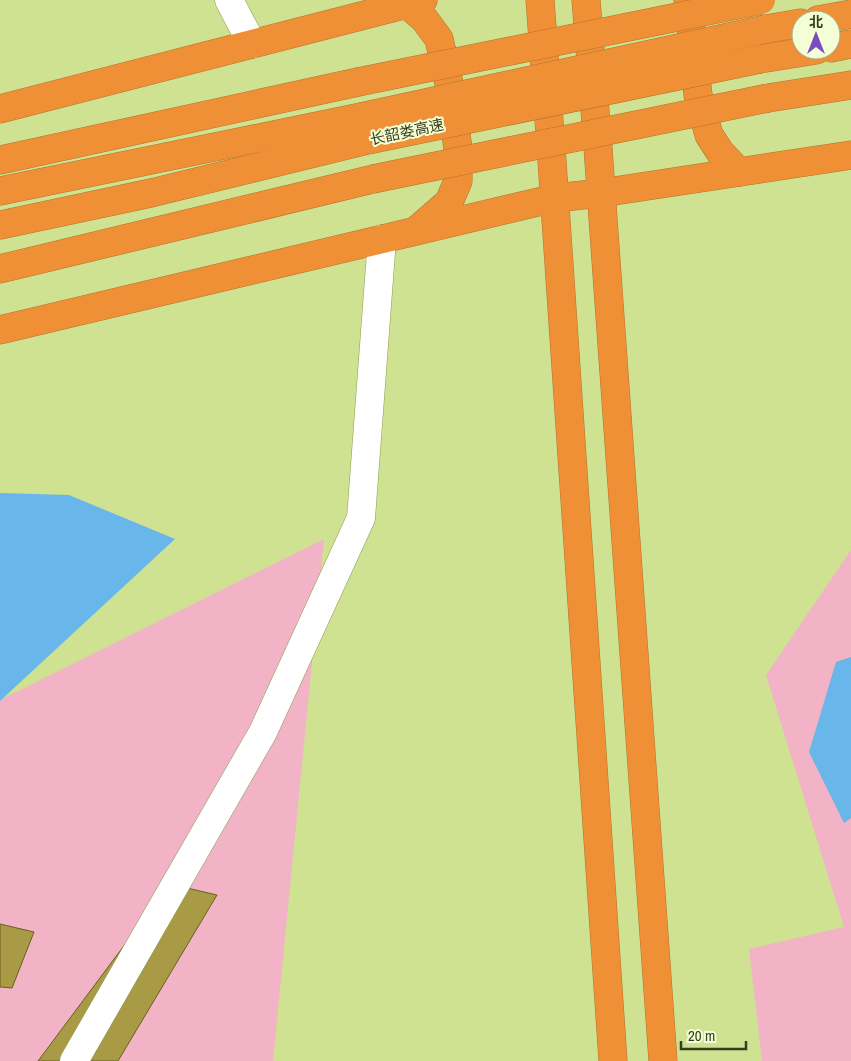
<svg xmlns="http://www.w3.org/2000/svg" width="851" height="1061" font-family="'Archivo Narrow','Noto Sans SC',sans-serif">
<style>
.green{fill:#f1b3c5}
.water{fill:#69b7ea}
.building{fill:#a99a46;stroke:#6a5f1d}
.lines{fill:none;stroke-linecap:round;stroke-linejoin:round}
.minor-casing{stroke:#8c9d4e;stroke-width:29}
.highway-casing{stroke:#af732d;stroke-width:29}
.minor{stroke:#fff;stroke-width:28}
.highway{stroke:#f09036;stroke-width:28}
.highway-bridge-casing{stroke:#af732d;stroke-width:29;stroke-linecap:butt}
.highway-bridge{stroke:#f09036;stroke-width:28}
.labels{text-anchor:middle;stroke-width:4;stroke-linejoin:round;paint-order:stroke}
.street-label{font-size:15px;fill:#373e1d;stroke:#f4fed6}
</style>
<rect width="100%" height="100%" fill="#cfe291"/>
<g class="green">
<path d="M324 539 273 1061H0V700Z"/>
<path d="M851 550V1061H762L749 949 844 927 766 675Z"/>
</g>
<g class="water">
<path d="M0 493 69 495 175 539 0 701Z"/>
<path d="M851 657V818L844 823 809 752 836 662Z"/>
</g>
<g class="building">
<path d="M170 884 217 895 118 1061H38Z"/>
<path d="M0 924 34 932 12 988 0 987Z"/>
</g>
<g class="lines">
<defs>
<g id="minor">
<path d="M229 0 252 44"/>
<path d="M74 1061 263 732 361 518 382 239"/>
</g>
<g id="highway">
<path d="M540 0 552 161 613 1061"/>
<path d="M586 0 598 148 663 1061"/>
<path d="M688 0 698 95 709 135 720 152 739 172"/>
<path d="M407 4 425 20 439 39 450 88 458 149V181L449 202 418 229"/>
<path d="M818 20 851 14"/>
<path d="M766 29 801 23"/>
<path d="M831 48 851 44"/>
<path d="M760 59 816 50"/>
<path d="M768 98 851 85"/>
<path d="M0 109 423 0"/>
<path d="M0 160 358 82"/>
<path d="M0 191 361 117"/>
<path d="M0 225 151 193 368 140"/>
<path d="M0 269 373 179"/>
<path d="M0 330 555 198 601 193 851 155"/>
</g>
</defs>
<use href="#minor" class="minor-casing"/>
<use href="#highway" class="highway-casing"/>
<use href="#minor" class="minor"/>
<use href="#highway" class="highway"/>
<defs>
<g id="highway-bridge">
<path d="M358 82 761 0"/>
<path d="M361 117 766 29"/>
<path d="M368 140 760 59"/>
<path d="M373 179 768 98"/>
</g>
</defs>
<use href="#highway-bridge" class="highway-bridge-casing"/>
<use href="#highway-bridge" class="highway-bridge"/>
</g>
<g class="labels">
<g class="street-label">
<text transform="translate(407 132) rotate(-12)" y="5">长韶娄高速</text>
</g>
</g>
<g transform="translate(816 35)"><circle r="24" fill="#f4fed6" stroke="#a8b18c"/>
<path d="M0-4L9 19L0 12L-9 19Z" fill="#7b49c0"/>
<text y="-8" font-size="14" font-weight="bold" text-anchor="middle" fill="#373e1d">北</text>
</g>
<path d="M681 1041v8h65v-8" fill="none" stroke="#373e1d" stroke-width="2.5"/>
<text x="688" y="1041" font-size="15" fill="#373e1d" stroke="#f4fed6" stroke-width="4" paint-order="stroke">20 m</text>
</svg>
